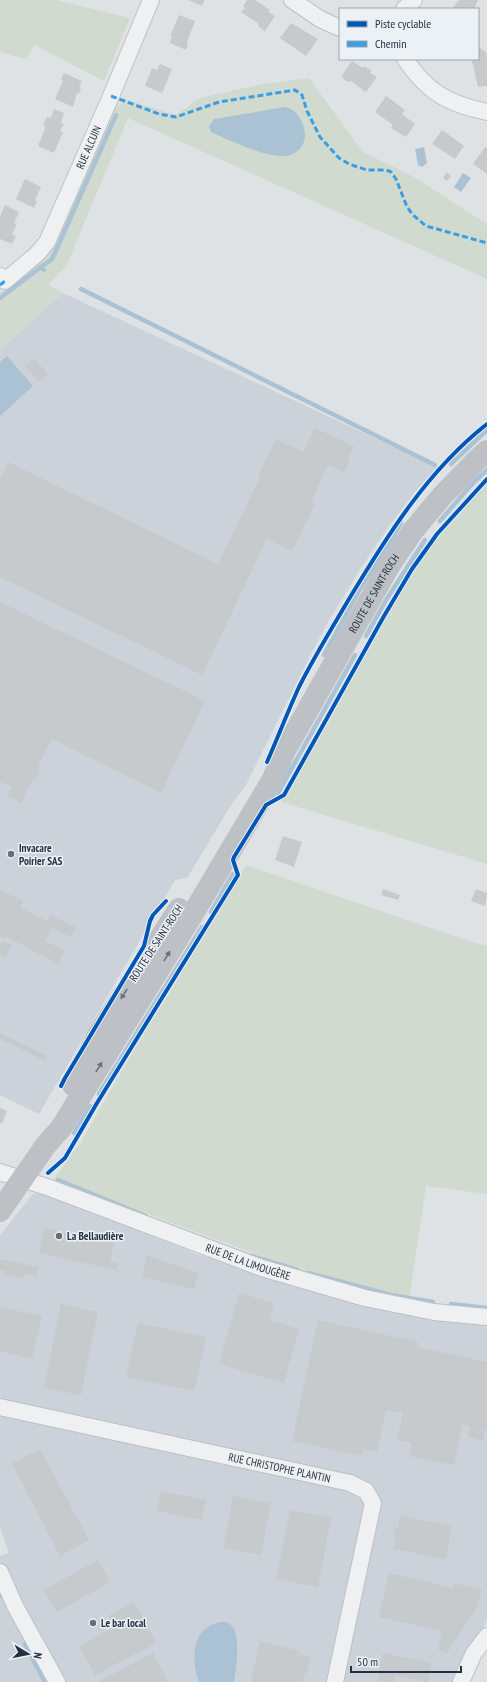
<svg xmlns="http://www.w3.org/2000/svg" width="487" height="1682" font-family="'PT Sans Narrow',sans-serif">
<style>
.built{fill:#ccd2d9}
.green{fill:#d0dace}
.water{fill:#aac2d4}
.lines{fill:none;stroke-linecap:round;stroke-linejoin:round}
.stream{stroke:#aac2d4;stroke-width:4.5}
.building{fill:#c7cacd}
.street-casing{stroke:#bdc0c3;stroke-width:18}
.street{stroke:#eef0f2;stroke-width:16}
.secondary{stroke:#bdc1c5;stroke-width:22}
.quiet{stroke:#3c9de3;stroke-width:3;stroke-dasharray:6 3;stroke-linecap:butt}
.cycleway-casing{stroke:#ecf1f6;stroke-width:6}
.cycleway{stroke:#0057b8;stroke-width:4}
.oneway{fill:#69727c}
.poi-dot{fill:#656f7a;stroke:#ecf1f6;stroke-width:1.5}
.labels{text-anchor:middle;stroke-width:3;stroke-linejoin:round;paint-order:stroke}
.street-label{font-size:11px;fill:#243140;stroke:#ecf1f6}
.poi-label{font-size:11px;font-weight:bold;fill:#243140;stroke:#ecf1f6;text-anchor:start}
</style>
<rect width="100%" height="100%" fill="#dfe2e5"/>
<g class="built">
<path d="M63 293 437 467 414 493 387 529 361 568 329 620 312 652 246 785 231 805 187 878 175 880 39 1114 0 1095V350Z"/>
<path d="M44 1193 199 1255 409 1301 487 1309V1619L474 1653 461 1682H0V1556L9 1553 0 1528V1235L33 1194Z"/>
</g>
<g class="green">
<path d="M0 0H56L130 18 104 81 34 45 26 59 0 52Z"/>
<path d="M309 78 363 152 414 177 487 224V279L128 118 66 267 48 285 63 293 0 350V292L46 256 57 236 112 108 128 100 176 115 200 98 263 84Z"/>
<path d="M487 479V864L281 802 384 616 412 569 437 534Z"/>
<path d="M246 865 466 940 487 946V1194L426 1186 409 1301 304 1272 54 1179 81 1142 139 1041 172 989Z"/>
</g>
<g class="water">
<path d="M285 107C304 110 316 147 290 155 271 161 229 140 211 132L209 126 214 119Z"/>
<path d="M424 147 427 163 422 167 418 165 415 149Z"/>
<path d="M463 173 471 178 461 192 454 187Z"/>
<path d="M7 356 33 386 0 416V362Z"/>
<path d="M220 1622C225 1622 229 1622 232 1626 241 1635 236 1670 234 1682H199C191 1659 191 1628 220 1622Z"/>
</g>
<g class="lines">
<g class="stream">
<path d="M41 267 51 260 54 255 116 115"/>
<path d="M81 289 435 465"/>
<path d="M0 298 41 267 44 270"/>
<path d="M451 464 487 430"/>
<path d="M440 521 471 485 487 470"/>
<path d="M366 636 386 600 425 540"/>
<path d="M324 655 360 589 401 523"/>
<path d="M278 793 355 655"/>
<path d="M211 912 233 874"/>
<path d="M99 1094 202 927"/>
<path d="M74 1133 90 1106"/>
<path d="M58 1180 146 1216"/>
<path d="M252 1256 297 1270"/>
<path d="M308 1273 391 1295 433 1302"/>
<path d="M451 1304 487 1308"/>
<path d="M0 1595 1 1596"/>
<path d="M25 1644 45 1682"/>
</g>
</g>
<g class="building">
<path d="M188 0H205L202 6Z"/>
<path d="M247 0H255L270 10 268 12 275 16 265 31 258 26 259 24 241 12 245 8 243 6Z"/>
<path d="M459 0H478L474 9H452Z"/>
<path d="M179 15 195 21 187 42 188 43 186 50 170 43 172 37 170 36Z"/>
<path d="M291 23 318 39 306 56 280 38Z"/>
<path d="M478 47 486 52 487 57V86L478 87 472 61 469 59H478Z"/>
<path d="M352 61 363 68 364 66 372 71 370 73 377 77 366 92 351 81 348 82 343 78 342 75Z"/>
<path d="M160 64 172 69 162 93 145 86 152 68 157 70Z"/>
<path d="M64 73 82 81 79 87 81 88 79 94 77 93 73 107 55 99 63 81 61 79Z"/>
<path d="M386 96 405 110 402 114 415 124 406 137 391 128 393 125 375 112Z"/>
<path d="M54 109 64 113 61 123 64 124 60 131 63 132 54 153 38 146 46 126 43 125 47 117 51 118Z"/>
<path d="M442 130 464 146 455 159 432 144Z"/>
<path d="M485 147 487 149V174L473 164Z"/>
<path d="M447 172 451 176 447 181 443 178Z"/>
<path d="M25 179 41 187 35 200 37 202 34 208 16 199Z"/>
<path d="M5 205 19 212 14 223 17 224 12 234 16 236 12 244 0 239V217Z"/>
<path d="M34 358 48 374 39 382 24 366Z"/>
<path d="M315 428 354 446 348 459 350 460 344 472 328 465 311 502 315 504 292 551 267 539 202 675 0 577V479L8 462 218 564 260 477 258 476 276 439 303 452Z"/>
<path d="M0 602 205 701 161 793 52 739 39 764 38 775 31 782 21 803 8 796 12 787 0 782Z"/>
<path d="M283 836 302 842 294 867 275 860Z"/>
<path d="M383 889 400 895 398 900 381 895Z"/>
<path d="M476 889 487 893 485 906 471 901Z"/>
<path d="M0 890 23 901 20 907 47 921 50 915 76 927 71 937 51 928 45 941 65 950 58 964 5 936V938L0 936Z"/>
<path d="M3 941 12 945 5 958 0 956V948Z"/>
<path d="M0 1033 47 1056 45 1061 0 1039Z"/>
<path d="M0 1108 7 1111 2 1124 0 1123Z"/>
<path d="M44 1228 114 1243 110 1262 118 1263 116 1270 39 1253Z"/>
<path d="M147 1255 198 1273 194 1289 142 1277Z"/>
<path d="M0 1259 38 1267 36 1277 25 1274 24 1279 4 1275 5 1271 0 1270Z"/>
<path d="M239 1293 274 1303 269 1320 299 1329 284 1383 219 1364Z"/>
<path d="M61 1304 98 1312 81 1395 44 1388Z"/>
<path d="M0 1307 42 1316 32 1359 0 1351Z"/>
<path d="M318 1320 418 1342 417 1347 487 1362V1429H485L483 1441 468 1437 470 1426 463 1424 454 1465 409 1456 412 1443 397 1440 403 1413 386 1410 377 1452 363 1449 362 1456 292 1441Z"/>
<path d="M138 1323 206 1337 194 1391 126 1377Z"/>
<path d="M40 1449 89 1540 60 1556 12 1463Z"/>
<path d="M161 1491 206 1500 202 1520 157 1511Z"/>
<path d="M233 1496 271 1503 261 1555 223 1548Z"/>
<path d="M290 1510 331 1518 318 1587 276 1579Z"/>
<path d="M400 1516 452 1526 446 1559 394 1549 396 1538 393 1537 395 1527 398 1528Z"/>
<path d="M98 1560 110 1582 57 1612 44 1590Z"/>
<path d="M389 1573 453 1588 454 1583 482 1590 476 1609 447 1653 438 1650 442 1631 379 1617Z"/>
<path d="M134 1602 156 1643 95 1675 79 1646 114 1627 108 1616Z"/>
<path d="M260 1641 300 1651 299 1654 311 1657 307 1673H305L303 1682H251Z"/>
<path d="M153 1653 168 1682H98Z"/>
<path d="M383 1653 431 1663 428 1682 395 1676 394 1682H377Z"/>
</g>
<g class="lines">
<defs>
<g id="street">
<path d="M292 0 320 19 340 28"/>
<path d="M404 9 414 0"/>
<path d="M405 59C427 92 448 104 487 112"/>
<path id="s1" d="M0 276 5 281 37 254 47 242 111 96 151 0"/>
<path id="s2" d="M0 1172 50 1188 262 1268 365 1298 434 1312 487 1317"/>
<path id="s3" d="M0 1407 350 1483 366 1491 373 1503 335 1682"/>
<path d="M0 1572 15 1606 57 1682"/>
<path d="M461 1682 474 1653 487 1636"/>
</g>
</defs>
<use href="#street" class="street-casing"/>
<use href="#street" class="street"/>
<g class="secondary">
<path d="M73 1085 98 1035 179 909"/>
<path id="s4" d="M0 1211 46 1145 61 1128 191 917 273 779 284 752 389 566 412 532 442 496 477 460 487 451"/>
</g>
<g class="quiet">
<path d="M111 96 159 114 176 117 219 102 295 90 302 95 307 111 320 137 339 158 349 164 367 170H386L391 172 396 179 407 207 413 215 426 226 487 243"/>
<path d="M0 285 5 281"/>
</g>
<defs>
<g id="cycleway">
<path d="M267 762C278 737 288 711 299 687 314 657 332 628 349 599 387 536 428 470 487 424"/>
<path d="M61 1086 65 1078 144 946 150 921 153 915 166 901"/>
<path d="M48 1173 65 1158 97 1103 238 875 233 860 234 857 266 805 284 795 384 616 412 569 437 534 487 479"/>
</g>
</defs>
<use href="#cycleway" class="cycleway-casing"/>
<use href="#cycleway" class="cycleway"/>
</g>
<defs><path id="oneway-solid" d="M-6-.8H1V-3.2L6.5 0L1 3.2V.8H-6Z"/></defs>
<g class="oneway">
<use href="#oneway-solid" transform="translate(167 956) rotate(-59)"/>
<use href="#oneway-solid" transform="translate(124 994) rotate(123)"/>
<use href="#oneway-solid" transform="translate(99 1067) rotate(-59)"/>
</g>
<g class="poi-dot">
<circle cx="11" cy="854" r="4"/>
<circle cx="59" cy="1236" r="4"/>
<circle cx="93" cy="1623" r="4"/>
</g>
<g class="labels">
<g class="street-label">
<text dy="4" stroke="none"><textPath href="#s1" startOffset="168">RUE ALCUIN</textPath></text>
<text dy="4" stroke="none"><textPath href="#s4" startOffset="723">ROUTE DE SAINT-ROCH</textPath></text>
<text transform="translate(156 943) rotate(-57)" y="4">ROUTE DE SAINT-ROCH</text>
<text dy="4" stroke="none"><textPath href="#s2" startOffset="264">RUE DE LA LIMOUGÈRE</textPath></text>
<text dy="4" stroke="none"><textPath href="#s3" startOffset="286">RUE CHRISTOPHE PLANTIN</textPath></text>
</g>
<g class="poi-label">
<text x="19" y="852">Invacare<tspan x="19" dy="13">Poirier SAS</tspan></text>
<text x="67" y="1240">La Bellaudière</text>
<text x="101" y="1627">Le bar local</text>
</g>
</g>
<rect x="339" y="8" width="140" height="52" fill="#ecf1f6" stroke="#9ca4ad"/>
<rect x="347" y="21" width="20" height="6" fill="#0057b8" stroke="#9ca4ad"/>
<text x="375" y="28" font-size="12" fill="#243140">Piste cyclable</text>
<rect x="347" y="41" width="20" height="6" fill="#3c9de3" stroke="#9ca4ad"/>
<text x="375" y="48" font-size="12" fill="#243140">Chemin</text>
<g transform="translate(28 1654) rotate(100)" stroke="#ecf1f6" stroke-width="3" paint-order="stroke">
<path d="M0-3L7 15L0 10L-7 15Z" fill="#243140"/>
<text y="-6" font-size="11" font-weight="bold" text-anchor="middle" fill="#243140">N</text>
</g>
<path d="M351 1666v6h110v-6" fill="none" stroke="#243140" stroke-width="2"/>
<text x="357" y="1666" font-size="12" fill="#243140" stroke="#ecf1f6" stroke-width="3" paint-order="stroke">50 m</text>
</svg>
